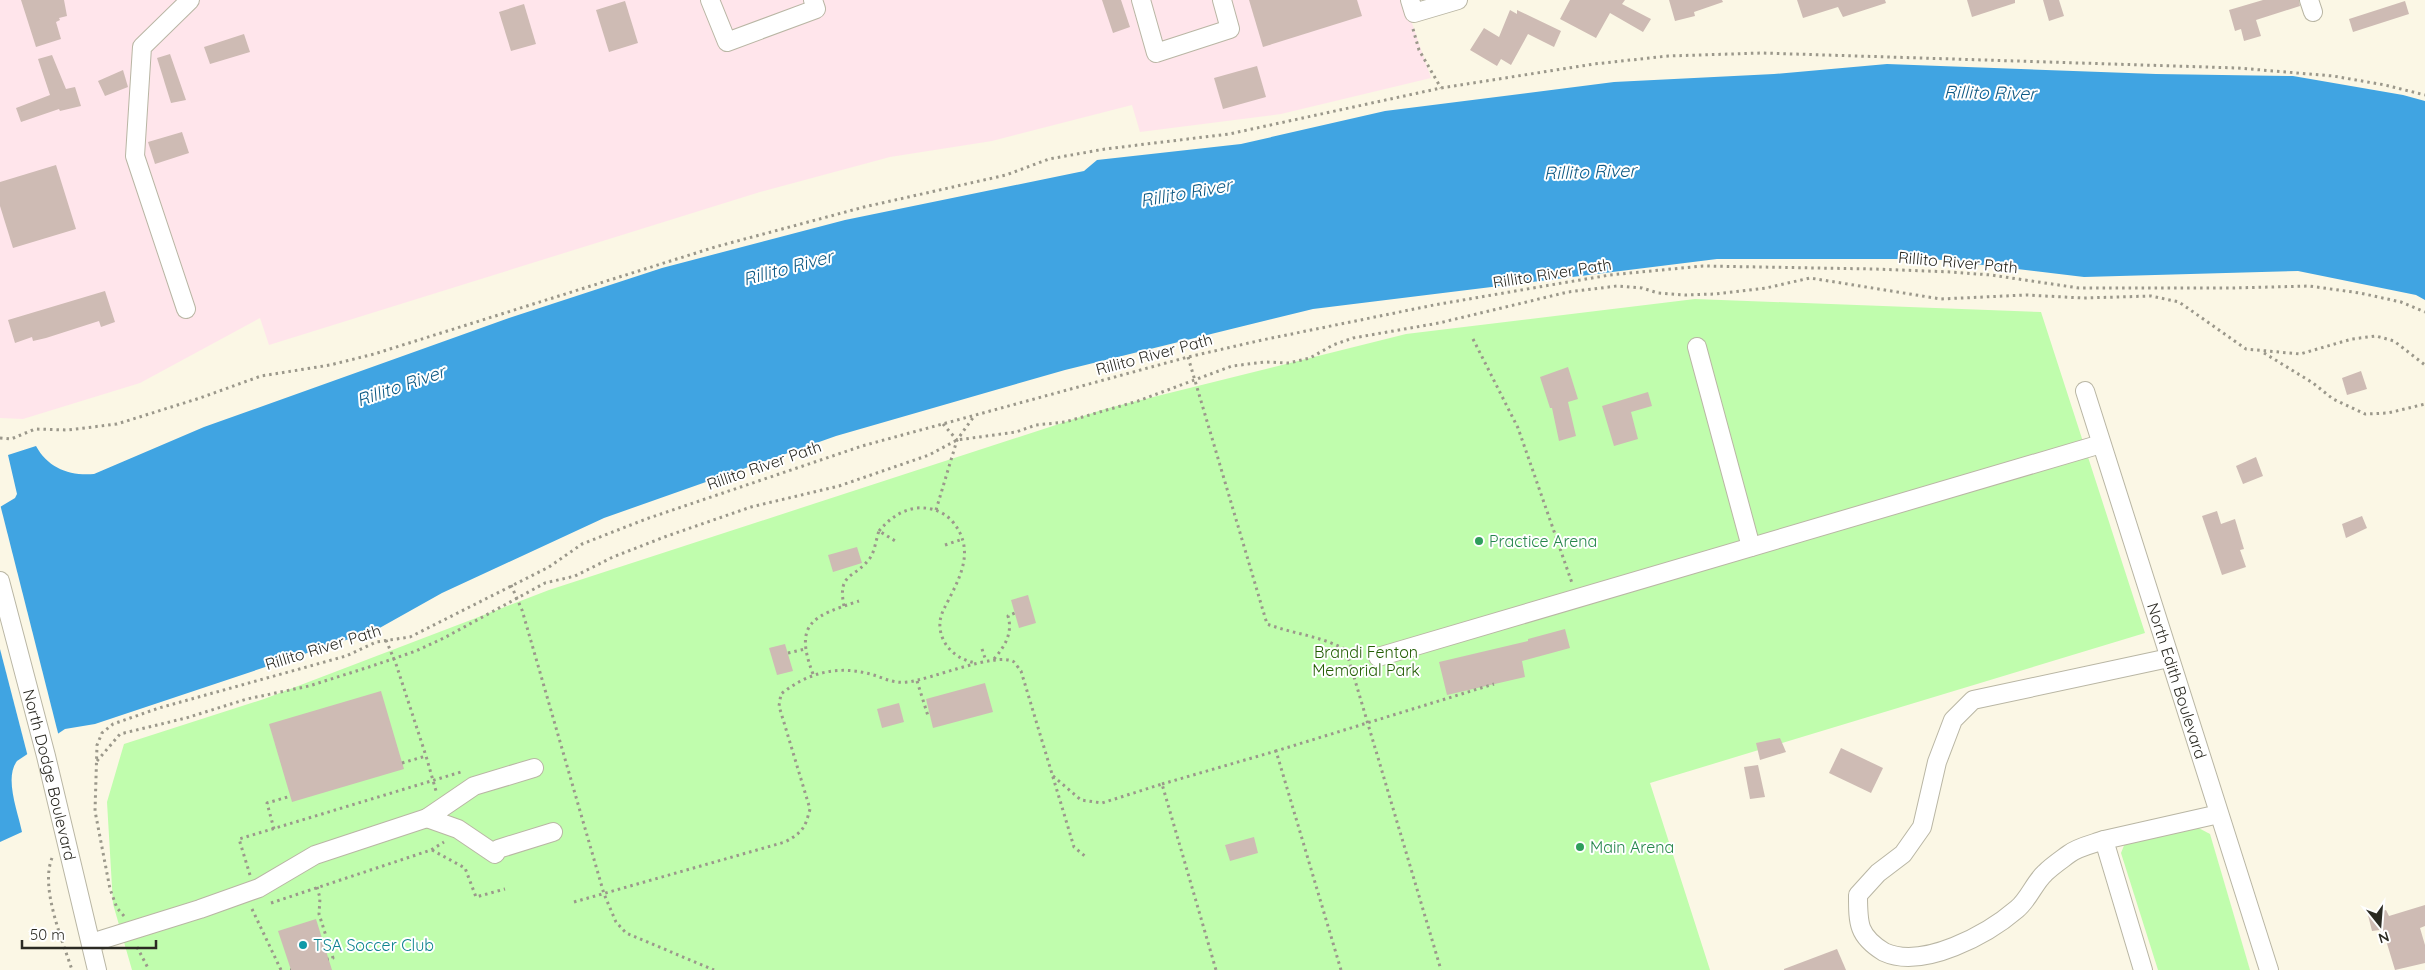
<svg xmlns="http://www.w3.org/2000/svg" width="2425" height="970" font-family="Quicksand,sans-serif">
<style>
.industrial{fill:#ffe5eb}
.green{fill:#c0fdad}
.water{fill:#40a4e2}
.pier{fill:#fbf7e5}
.building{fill:#cebbb4}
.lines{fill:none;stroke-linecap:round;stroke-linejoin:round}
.minor-casing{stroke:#b9b6a4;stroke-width:20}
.path{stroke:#9b988b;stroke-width:3;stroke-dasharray:2.5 4;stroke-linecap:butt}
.minor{stroke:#fff;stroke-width:18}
.leisure-dot{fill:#2e9e5b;stroke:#fff;stroke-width:2}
.culture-dot{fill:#0f9aa8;stroke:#fff;stroke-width:2}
.labels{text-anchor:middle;stroke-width:4;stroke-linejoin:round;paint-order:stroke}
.street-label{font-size:16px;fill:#2b2a23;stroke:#fff}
.leisure-label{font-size:16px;fill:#27864d;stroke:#fff;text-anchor:start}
.park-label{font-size:16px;fill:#235d04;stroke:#fff}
.culture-label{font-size:16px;fill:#0d838f;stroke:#fff;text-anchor:start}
.water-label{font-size:18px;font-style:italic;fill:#0f5a84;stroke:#fff}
</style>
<rect width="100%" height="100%" fill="#fbf7e5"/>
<path class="industrial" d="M0 0H1404L1431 78 1281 114 1140 132 1132 105 992 141 890 157 760 192 269 345 260 318 140 383 23 419 0 418Z"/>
<g class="green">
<path d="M1695 299 2041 312 2145 633 1650 783 1710 970H132L113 904 107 802 124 744 264 699 549 590 1105 409 1406 334Z"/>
<path d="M2191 824 2210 834 2250 970H2158L2121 853 2125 843Z"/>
</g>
<path class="water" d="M1887 64 2156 74 2293 76 2403 95 2425 101V300L2416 295 2298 271 2084 277 1933 259H1717L1313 309 1065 370 836 436 604 518 442 593 376 630 95 724 65 729 17 761C4 778 18 812 22 832L0 842V507L15 498 17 494 8 455 36 446C48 468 69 476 94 474L204 427 509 318 662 268 845 220 1084 171 1097 160 1241 144 1385 111 1614 82 1774 74Z"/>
<path class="pier" d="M0 504 59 737 28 757 0 649Z"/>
<g class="building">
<path d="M21 0H64L67 16 59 18 60 20 56 22 61 39 36 47Z"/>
<path d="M1102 0H1121L1130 27 1113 33Z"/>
<path d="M1249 0H1357L1362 16 1263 47Z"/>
<path d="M1570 0H1625L1622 4 1651 19 1643 32 1610 13 1596 38 1560 19Z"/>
<path d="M1669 0H1722L1723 2 1694 12 1695 16 1675 21Z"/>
<path d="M1797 0H1885L1886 3 1843 17 1838 7 1803 18Z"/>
<path d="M1967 0H2015V3L1972 17Z"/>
<path d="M2043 0H2059L2064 16 2049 21Z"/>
<path d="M2263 0H2299L2300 6 2256 20 2261 36 2244 41 2241 29 2235 31 2229 10Z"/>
<path d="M625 1 638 43 609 52 596 10Z"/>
<path d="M2405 1 2409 14 2353 32 2349 19Z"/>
<path d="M524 4 536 44 511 51 499 12Z"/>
<path d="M1510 10 1517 14V10L1561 31 1554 47 1528 34 1511 65 1501 59 1497 66 1470 50 1484 28 1499 37Z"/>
<path d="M244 34 250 52 210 64 204 47Z"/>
<path d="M170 54 186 100 171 103 157 58Z"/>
<path d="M52 55 66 89 75 87 81 106 60 111 59 109 21 122 16 108 50 95 38 59Z"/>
<path d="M1257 66 1266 97 1223 109 1214 78Z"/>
<path d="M123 70 128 87 105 96 98 81Z"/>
<path d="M182 132 189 153 155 164 148 142Z"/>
<path d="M56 165 76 229 13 248 0 206V182Z"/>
<path d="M105 291 115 322 101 327 99 321 46 338 33 341 32 337 15 343 8 320Z"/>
<path d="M1568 367 1578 399 1568 402 1576 436 1559 441 1552 408H1550L1540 377Z"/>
<path d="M2361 371 2367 389 2347 395 2342 378Z"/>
<path d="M1648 392 1652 406 1631 412 1638 439 1614 446 1602 406Z"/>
<path d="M2256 457 2263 476 2243 484 2236 466Z"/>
<path d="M2217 511 2221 524 2235 519 2244 549 2240 550 2246 567 2222 575 2202 516Z"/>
<path d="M2362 516 2367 528 2346 538 2342 524Z"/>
<path d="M857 547 862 563 833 572 828 555Z"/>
<path d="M1028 595 1036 623 1019 628 1011 600Z"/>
<path d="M1565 629 1570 648 1522 661 1525 677 1447 695 1439 662 1528 641V639Z"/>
<path d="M785 644 793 671 777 675 769 648Z"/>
<path d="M985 683 993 712 933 728 926 699Z"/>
<path d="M381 691 404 769 292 802 269 724Z"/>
<path d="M899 703 904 722 882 728 877 709Z"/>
<path d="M1780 738 1786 752 1760 760 1756 743Z"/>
<path d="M1841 748 1883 768 1871 793 1829 773Z"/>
<path d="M1758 765 1765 797 1750 799 1744 767Z"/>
<path d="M1254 837 1258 853 1230 861 1225 845Z"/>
<path d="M2425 905V926L2420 928 2425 945V963L2395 970 2385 937 2383 938 2380 930 2372 931 2368 915 2386 910 2389 916Z"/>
<path d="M316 919 332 970H291L278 931Z"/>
<path d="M1837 949 1846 970H1784V969Z"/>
</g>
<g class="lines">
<defs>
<g id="minor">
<path d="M710 0 727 42 816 9 813 0"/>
<path d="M1141 0 1156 53 1230 29 1222 0"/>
<path d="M1410 0 1414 13 1458 0"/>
<path d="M2309 0 2313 12"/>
<path d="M186 309 135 156 142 47 190 0"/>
<path d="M1697 347 1751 547"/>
<path id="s1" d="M2085 391 2269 970"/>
<path id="s2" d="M0 581 46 756 97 970"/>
<path d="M1378 657 2101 444"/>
<path d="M534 768 474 786 427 818 458 829 495 854 498 849 553 832"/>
<path d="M2104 840C2093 844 2078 847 2069 854 2061 860 2052 866 2045 873 2034 883 2029 899 2017 909 1988 934 1923 970 1884 952 1858 936 1858 924 1858 895L1878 873 1903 854 1922 827 1937 762 1953 720 1973 700 2169 658"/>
<path d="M91 943 200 909 259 888 315 855 427 818"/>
<path d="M2143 970 2104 840 2219 814"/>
</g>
</defs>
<use href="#minor" class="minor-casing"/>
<g class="path">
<path d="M1413 29 1419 50 1441 88"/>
<path d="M1473 339 1518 428 1572 583"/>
<path d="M2264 353 2313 383 2333 399 2365 414 2388 413 2425 404"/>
<path d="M1188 357 1267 624C1293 634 1322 636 1346 650L1441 970"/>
<path d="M943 424 957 440"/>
<path d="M0 438 11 439 35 429 68 430 117 424 200 398 261 376 330 365 374 354 715 247 864 207 1006 175 1049 159 1105 149 1229 134 1441 88 1594 64 1668 56 1762 53 2238 68 2333 76 2385 85 2425 95"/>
<path d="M936 510 957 440 975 415"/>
<path d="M879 531C889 519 901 510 917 508 930 507 943 511 952 521 974 547 963 572 949 599 944 609 939 616 940 628 942 647 958 660 976 663"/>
<path d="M945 545 963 539"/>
<path d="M511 585 522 610 604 894 616 922 626 933 714 970"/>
<path d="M844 606C837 572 855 579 870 558 875 551 876 539 879 531L897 542"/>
<path d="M386 640 396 664 426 756"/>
<path d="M982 649 986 661"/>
<path d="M788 653 805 649"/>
<path d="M994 659C1005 646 1013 633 1008 616L1015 613"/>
<path d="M813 674C793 622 814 616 859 601"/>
<path d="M917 681 928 716H930"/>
<path d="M97 761 120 734 186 718 247 699 309 686 369 667 416 651 444 638 545 583 575 576 613 557 667 536 751 507 839 486 929 455 957 440 1016 432 1036 425 1065 422 1138 401 1232 366 1265 362 1289 363 1310 358 1333 345 1353 338 1439 323 1568 292 1617 286 1642 288 1658 293 1685 295 1715 294 1766 288 1810 278 1941 299 2026 295 2083 298 2151 296 2179 302 2246 349 2300 354 2352 339 2376 336 2394 341 2425 365"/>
<path d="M402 763 426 756 436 791"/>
<path d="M1053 776 1081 800 1102 803 1162 784 1216 970"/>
<path d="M1162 784 1276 751"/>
<path d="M274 829 267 803 291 796"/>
<path d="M432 850 465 868 476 897 505 889"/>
<path d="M52 858C40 888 62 939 72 970"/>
<path d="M250 875 239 839 461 772"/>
<path d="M317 887 320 898 319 914 333 958 328 959"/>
<path d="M574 902 785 842C803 832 805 828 810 809L779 706 781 694C807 673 837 665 870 674 882 677 893 684 907 682 930 680 997 651 1014 662 1016 664 1019 669 1021 671L1074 847 1086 857"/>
<path d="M271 903 431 850 444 842"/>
<path d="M252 909 281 970"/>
<path d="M124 916 117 908 110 889 95 811 97 745 102 733 113 724 159 708 346 656 376 642 410 637 549 567 582 544 646 519 862 446 1188 357 1262 340 1434 305 1562 283 1610 275 1703 266 1874 269 1951 272 1991 275 2079 288H2233L2309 286 2360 293 2401 302 2425 312"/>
<path d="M137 947 149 970"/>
<path d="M290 970H291"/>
<path d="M1341 970 1276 751 1494 684"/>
</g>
<use href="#minor" class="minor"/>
</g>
<g class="leisure-dot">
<circle cx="1479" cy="541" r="5"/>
<circle cx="1580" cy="847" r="5"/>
</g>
<circle class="culture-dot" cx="303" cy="945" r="5"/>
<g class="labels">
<g class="street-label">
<text transform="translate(1958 262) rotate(5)" y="6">Rillito River Path</text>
<text transform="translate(1552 273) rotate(-9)" y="6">Rillito River Path</text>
<text transform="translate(1154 354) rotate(-15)" y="6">Rillito River Path</text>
<text transform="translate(764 465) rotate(-19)" y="6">Rillito River Path</text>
<text transform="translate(323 647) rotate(-17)" y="6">Rillito River Path</text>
<text dy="6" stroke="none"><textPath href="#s1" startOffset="304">North Edith Boulevard</textPath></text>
<text dy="6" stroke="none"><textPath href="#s2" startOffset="200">North Dodge Boulevard</textPath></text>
</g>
<g class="leisure-label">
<text x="1489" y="547">Practice Arena</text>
<text x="1590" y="853">Main Arena</text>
</g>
<g class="park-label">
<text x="1366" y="658">Brandi Fenton<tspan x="1366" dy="18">Memorial Park</tspan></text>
</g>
<g class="culture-label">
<text x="313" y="951">TSA Soccer Club</text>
</g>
<g class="water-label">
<text transform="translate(1990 93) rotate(1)" y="6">Rillito River</text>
<text transform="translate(1590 172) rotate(-2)" y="6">Rillito River</text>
<text transform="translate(1186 193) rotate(-10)" y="6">Rillito River</text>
<text transform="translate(788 268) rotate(-15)" y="6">Rillito River</text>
<text transform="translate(401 386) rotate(-19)" y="6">Rillito River</text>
</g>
</g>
<g transform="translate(2380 925) rotate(163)" stroke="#ffffff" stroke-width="4" paint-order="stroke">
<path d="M0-4L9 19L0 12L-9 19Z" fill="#2b2a23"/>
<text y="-8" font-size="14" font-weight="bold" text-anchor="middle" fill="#2b2a23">N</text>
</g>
<path d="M22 940v8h134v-8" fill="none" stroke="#2b2a23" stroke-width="2.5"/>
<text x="30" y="940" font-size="15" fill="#2b2a23" stroke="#ffffff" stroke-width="4" paint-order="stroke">50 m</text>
</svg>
